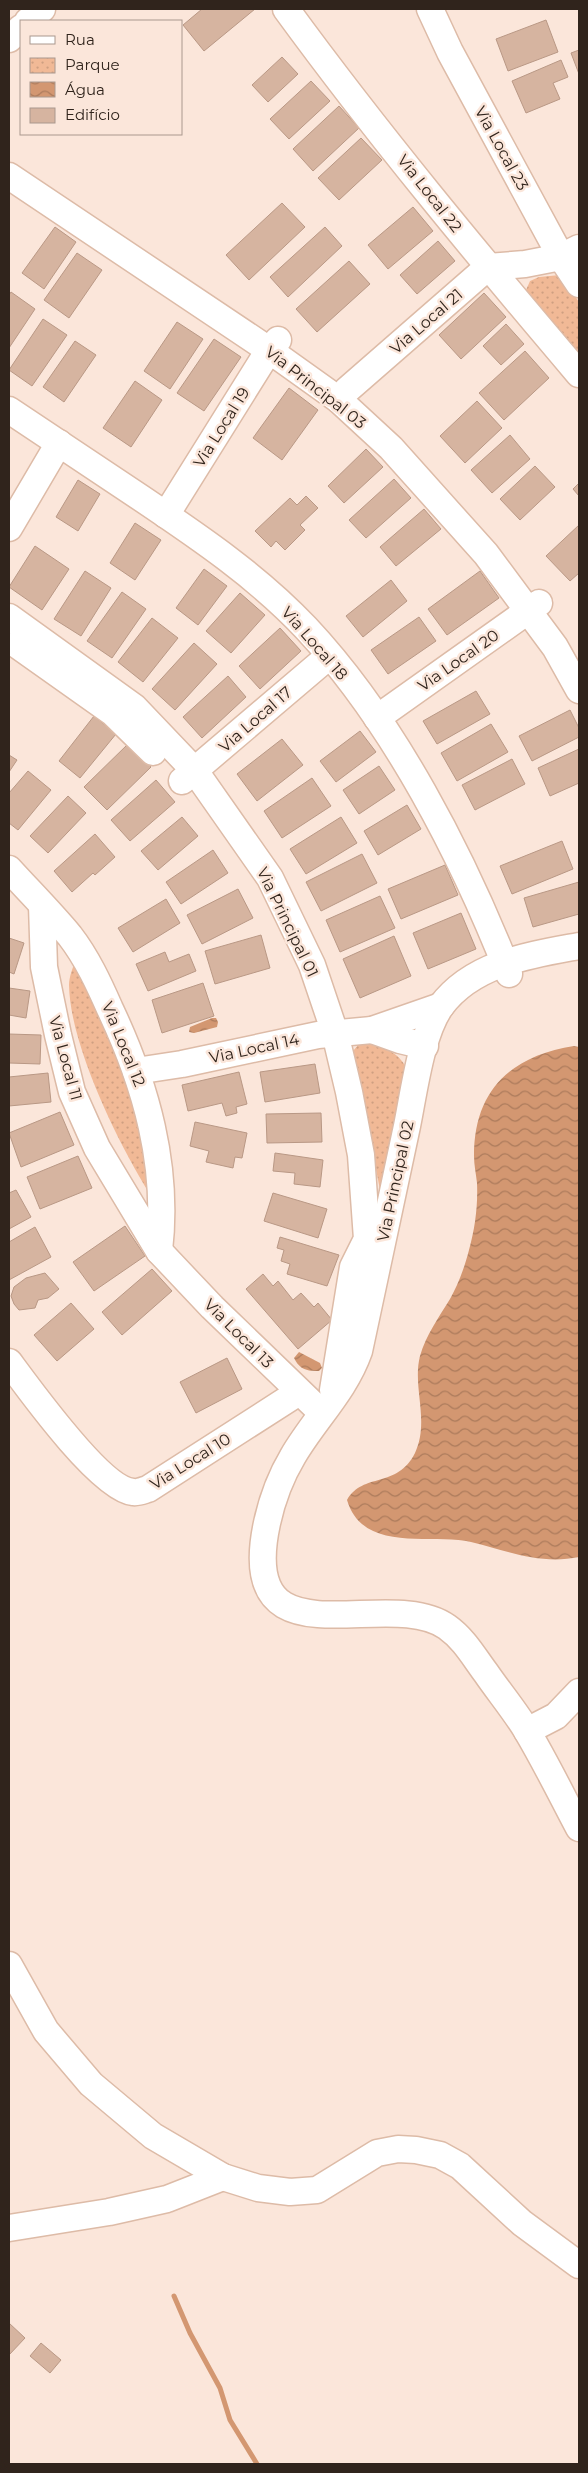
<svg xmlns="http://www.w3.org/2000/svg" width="588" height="2473" font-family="Montserrat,sans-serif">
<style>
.park{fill:url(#park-dots)}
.water{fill:url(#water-waves)}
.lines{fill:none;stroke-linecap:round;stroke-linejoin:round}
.stream{stroke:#d39771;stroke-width:5}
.building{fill:#d6b4a0;stroke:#b99885}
.minor-casing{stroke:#ddbba7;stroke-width:29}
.minor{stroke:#fff;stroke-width:26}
.labels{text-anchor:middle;stroke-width:5;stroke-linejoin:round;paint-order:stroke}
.street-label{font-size:16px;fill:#30241c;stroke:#fbe6da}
</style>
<defs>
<pattern id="park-dots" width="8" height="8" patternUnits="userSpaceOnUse" patternTransform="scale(1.25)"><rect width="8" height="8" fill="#f1b996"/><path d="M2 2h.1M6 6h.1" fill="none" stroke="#cf9f81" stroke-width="1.8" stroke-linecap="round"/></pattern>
<pattern id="water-waves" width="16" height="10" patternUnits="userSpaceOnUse" patternTransform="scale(1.25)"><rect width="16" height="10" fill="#d39771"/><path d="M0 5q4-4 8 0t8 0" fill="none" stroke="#ac7b5c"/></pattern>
</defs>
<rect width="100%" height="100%" fill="#fbe6da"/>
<g class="park">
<path d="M560 275 579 302V356L526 290 530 281 539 277Z"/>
<path d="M76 959 129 1068 151 1196C119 1145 70 1046 69 985 69 977 73 967 76 959Z"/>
<path d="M370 1043C387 1049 400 1053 408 1071L380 1190 353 1051 359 1044Z"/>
</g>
<g class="water">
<path d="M212 1018H216L218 1022 217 1027 194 1033 189 1032 190 1027Z"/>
<path d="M574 1046 579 1047V1557C540 1565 508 1551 471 1542 432 1533 363 1554 347 1500 363 1472 397 1489 415 1453 430 1421 412 1387 420 1356 426 1335 439 1317 450 1299 458 1285 465 1266 469 1250 475 1228 478 1206 477 1183 476 1174 474 1165 474 1156 474 1090 511 1056 574 1046Z"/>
<path d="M299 1352 320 1363 322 1368 319 1371C307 1371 300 1370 294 1358Z"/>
</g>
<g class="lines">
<path class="stream" d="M174 2296 190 2333 220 2388 230 2420 257 2464"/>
</g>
<g class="building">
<path d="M202 9H255L204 51 183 25Z"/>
<path d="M546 20 558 52 508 71 496 39Z"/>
<path d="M579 50V74L571 53Z"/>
<path d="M282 57 298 74 268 102 252 85Z"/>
<path d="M561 60 568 77 553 83 560 99 526 113 512 81Z"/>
<path d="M311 81 330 101 289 139 270 119Z"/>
<path d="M339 106 359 128 313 171 293 149Z"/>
<path d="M361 138 382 160 339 200 318 178Z"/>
<path d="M282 203 305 227 249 280 226 255Z"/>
<path d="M413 207 433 231 388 269 368 245Z"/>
<path d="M55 227 76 242 44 289 22 273Z"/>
<path d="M325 227 342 246 288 297 270 277Z"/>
<path d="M438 241 455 261 417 294 400 275Z"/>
<path d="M77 253 102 270 69 318 44 300Z"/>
<path d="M349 261 370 284 317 332 296 309Z"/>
<path d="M11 292 35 309 9 348V295Z"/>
<path d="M484 293 506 317 461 359 439 335Z"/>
<path d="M43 319 67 335 32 386 9 370Z"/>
<path d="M177 322 203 339 170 389 144 371Z"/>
<path d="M506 324 524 344 501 365 483 346Z"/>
<path d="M214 339 241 357 204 411 177 393Z"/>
<path d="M75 341 96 355 64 402 43 387Z"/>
<path d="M525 351 549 378 504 420 479 393Z"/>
<path d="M135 381 162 400 131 447 103 428Z"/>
<path d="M289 388 318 410 282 460 253 438Z"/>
<path d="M477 401 502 428 465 463 440 436Z"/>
<path d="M510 435 530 459 492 493 471 470Z"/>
<path d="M366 449 383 467 344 503 328 486Z"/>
<path d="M535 466 555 487 520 520 500 499Z"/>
<path d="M394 479 411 498 366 538 349 520Z"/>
<path d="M78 480 100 494 78 531 56 517Z"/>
<path d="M579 483V496L573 489Z"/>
<path d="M306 496 318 508 300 525 305 530 285 550 276 541 271 547 255 531 290 498 297 505Z"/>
<path d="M424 509 441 529 396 566 380 547Z"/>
<path d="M135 523 161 540 135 580 110 563Z"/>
<path d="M579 525V573L570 581 546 556Z"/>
<path d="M35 546 69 569 42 610 9 587Z"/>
<path d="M204 569 227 586 198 625 176 608Z"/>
<path d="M85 571 111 588 81 636 54 619Z"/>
<path d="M480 571 499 598 447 635 428 609Z"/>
<path d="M391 580 407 601 363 637 346 616Z"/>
<path d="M122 592 146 609 112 658 87 641Z"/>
<path d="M240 593 265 615 231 653 206 631Z"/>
<path d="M419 617 436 641 388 674 371 650Z"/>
<path d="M152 618 178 638 143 682 118 662Z"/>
<path d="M280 628 301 651 260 689 239 666Z"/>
<path d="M194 643 217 664 175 710 152 689Z"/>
<path d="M228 676 246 697 202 738 183 717Z"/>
<path d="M476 691 490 714 437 744 423 721Z"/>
<path d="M570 710 579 728V737L532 761 519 736Z"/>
<path d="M94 716 116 734 80 778 59 761Z"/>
<path d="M491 724 508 752 457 781 441 753Z"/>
<path d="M360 731 376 752 336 782 320 761Z"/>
<path d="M282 739 303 765 257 801 237 774Z"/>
<path d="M128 744 151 767 107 810 84 787Z"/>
<path d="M579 749V783L550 796 538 768Z"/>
<path d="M9 755 17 760 9 772Z"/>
<path d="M512 759 525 784 475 810 462 785Z"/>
<path d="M379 766 395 790 359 814 343 790Z"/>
<path d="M28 771 51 790 18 830 9 823V793Z"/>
<path d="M312 778 331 806 282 838 264 811Z"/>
<path d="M156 780 175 802 130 841 111 820Z"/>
<path d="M68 796 86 813 48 853 30 836Z"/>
<path d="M407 805 421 829 378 855 364 831Z"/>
<path d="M182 817 198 836 158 870 141 851Z"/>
<path d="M341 817 357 843 306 874 290 849Z"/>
<path d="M95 834 115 857 95 875 93 873 72 892 54 871Z"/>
<path d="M562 841 573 869 512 894 500 866Z"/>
<path d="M213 850 228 873 181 904 166 882Z"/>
<path d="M362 854 377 883 321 911 306 882Z"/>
<path d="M445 865 458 895 401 919 388 889Z"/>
<path d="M579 882V914L533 927 524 898Z"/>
<path d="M238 889 253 918 202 944 187 915Z"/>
<path d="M380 896 395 928 340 952 326 920Z"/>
<path d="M166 899 180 923 133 952 118 928Z"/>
<path d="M461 913 476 949 428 969 413 933Z"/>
<path d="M261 935 270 968 215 984 205 951Z"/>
<path d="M394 936 411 976 360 998 343 959Z"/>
<path d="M9 938 24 943 14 974 9 972Z"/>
<path d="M165 952 169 962 189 954 196 971 148 991 136 964Z"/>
<path d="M203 983 214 1016 162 1033 152 1000Z"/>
<path d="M9 988 30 991 26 1018 9 1015Z"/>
<path d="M9 1034 41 1035 40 1064 9 1063Z"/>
<path d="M315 1064 320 1093 265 1102 260 1072Z"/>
<path d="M239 1072 247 1104 236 1107 237 1113 226 1116 222 1103 188 1111 182 1085Z"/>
<path d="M48 1073 51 1102 9 1106V1077Z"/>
<path d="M60 1112 74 1145 21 1167 9 1133Z"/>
<path d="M321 1113 322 1142 267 1143 266 1114Z"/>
<path d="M195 1122 247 1133 242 1158 235 1157 233 1168 206 1162 209 1151 190 1146Z"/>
<path d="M275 1153 323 1160 320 1187 294 1184 295 1173 273 1171Z"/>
<path d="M78 1156 92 1188 40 1209 27 1177Z"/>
<path d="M16 1190 31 1217 9 1229V1193Z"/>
<path d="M273 1193 327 1209 318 1238 264 1221Z"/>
<path d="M125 1226 145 1256 94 1291 73 1262Z"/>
<path d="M35 1227 51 1257 9 1280V1242Z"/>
<path d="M280 1237 339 1255 327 1286 287 1274 290 1264 281 1261 284 1250 277 1248Z"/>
<path d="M152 1269 172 1291 122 1335 102 1312Z"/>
<path d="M45 1273 59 1289 48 1298 38 1300 35 1308 19 1310 14 1304 11 1296 14 1287 26 1278Z"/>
<path d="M263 1274 273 1286 278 1281 293 1300 301 1293 314 1307 318 1303 332 1320 298 1349 246 1289Z"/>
<path d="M71 1303 94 1329 57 1361 34 1335Z"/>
<path d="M227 1358 242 1389 196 1413 180 1382Z"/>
<path d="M9 2323 25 2338 9 2355Z"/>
<path d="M41 2343 61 2360 50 2373 30 2356Z"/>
</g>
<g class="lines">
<defs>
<g id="minor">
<path d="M286 9C378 135 478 255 579 374"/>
<path d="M430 9 450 52 561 257 579 284"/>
<path d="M28 21 42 9"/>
<path d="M9 39 21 28"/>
<path d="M9 176 269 350 339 400 391 448 486 554 555 647 579 690"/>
<path d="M339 400 347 390 488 267 525 264 561 257 579 248"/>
<path d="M9 410C53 439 97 469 141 498 199 537 258 577 306 628 394 722 462 855 509 974"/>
<path d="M166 515 269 350 278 340"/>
<path d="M9 528 59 443"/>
<path d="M9 617 134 707 195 771 270 878 312 965 335 1033 349 1092 361 1155 367 1239 353 1267 333 1390"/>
<path d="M17 645 113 713 153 752"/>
<path d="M377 718 539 603"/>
<path d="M182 781 329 656"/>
<path d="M9 869C29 891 51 913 70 936 87 958 99 984 110 1009 146 1085 169 1166 159 1251"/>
<path d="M42 905 44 967 58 1035 72 1092 97 1148 159 1251 212 1307 322 1413"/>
<path d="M579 946C530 955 473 963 441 1006 421 1034 414 1092 407 1126 391 1201 375 1276 359 1351 345 1391 314 1420 293 1456 281 1476 272 1500 267 1523 235 1671 387 1584 447 1627 464 1639 474 1657 486 1673 499 1692 515 1711 527 1731 546 1763 562 1796 579 1828"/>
<path d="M372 1030 400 1040 425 1046"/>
<path d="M136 1071 182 1064 318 1035 372 1030 441 1006"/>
<path d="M9 1362C29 1389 101 1489 133 1492 138 1493 144 1490 148 1489L299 1392"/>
<path d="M527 1731 556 1716 579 1692"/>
<path d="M9 1965 46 2031 91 2084 153 2136 223 2177 258 2188 290 2192 317 2190 377 2153 398 2149 416 2150 440 2155 460 2166 522 2223 579 2265"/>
<path d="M9 2228 109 2212 167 2199 223 2177"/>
</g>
</defs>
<use href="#minor" class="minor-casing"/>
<use href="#minor" class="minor"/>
</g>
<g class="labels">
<g class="street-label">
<text transform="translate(502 148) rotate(61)" y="6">Via Local 23</text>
<text transform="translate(430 193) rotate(52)" y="6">Via Local 22</text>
<text transform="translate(426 321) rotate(-41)" y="6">Via Local 21</text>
<text transform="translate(316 387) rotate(38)" y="6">Via Principal 03</text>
<text transform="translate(221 427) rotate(-58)" y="6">Via Local 19</text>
<text transform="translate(315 643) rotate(49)" y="6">Via Local 18</text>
<text transform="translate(458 660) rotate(-35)" y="6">Via Local 20</text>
<text transform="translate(255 719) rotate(-41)" y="6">Via Local 17</text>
<text transform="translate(288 922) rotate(64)" y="6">Via Principal 01</text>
<text transform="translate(124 1044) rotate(68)" y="6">Via Local 12</text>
<text transform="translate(254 1048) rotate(-12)" y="6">Via Local 14</text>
<text transform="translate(66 1058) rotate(75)" y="6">Via Local 11</text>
<text transform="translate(395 1181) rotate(-78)" y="6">Via Principal 02</text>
<text transform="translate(239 1333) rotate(45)" y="6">Via Local 13</text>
<text transform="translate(190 1461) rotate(-32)" y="6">Via Local 10</text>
</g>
</g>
<rect width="588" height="2473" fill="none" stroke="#30241c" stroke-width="20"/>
<rect x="20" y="20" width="162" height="115" fill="#fbe6da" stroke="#aa988e"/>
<rect x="30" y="36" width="25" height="8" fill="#ffffff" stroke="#aa988e"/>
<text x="65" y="45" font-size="15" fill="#30241c">Rua</text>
<rect x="30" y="58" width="25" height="15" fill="url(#park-dots)" stroke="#aa988e"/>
<text x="65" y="70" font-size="15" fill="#30241c">Parque</text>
<rect x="30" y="82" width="25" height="15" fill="url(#water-waves)" stroke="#aa988e"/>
<text x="65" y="95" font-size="15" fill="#30241c">Água</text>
<rect x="30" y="108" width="25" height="15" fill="#d6b4a0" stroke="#aa988e"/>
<text x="65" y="120" font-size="15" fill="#30241c">Edifício</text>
</svg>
